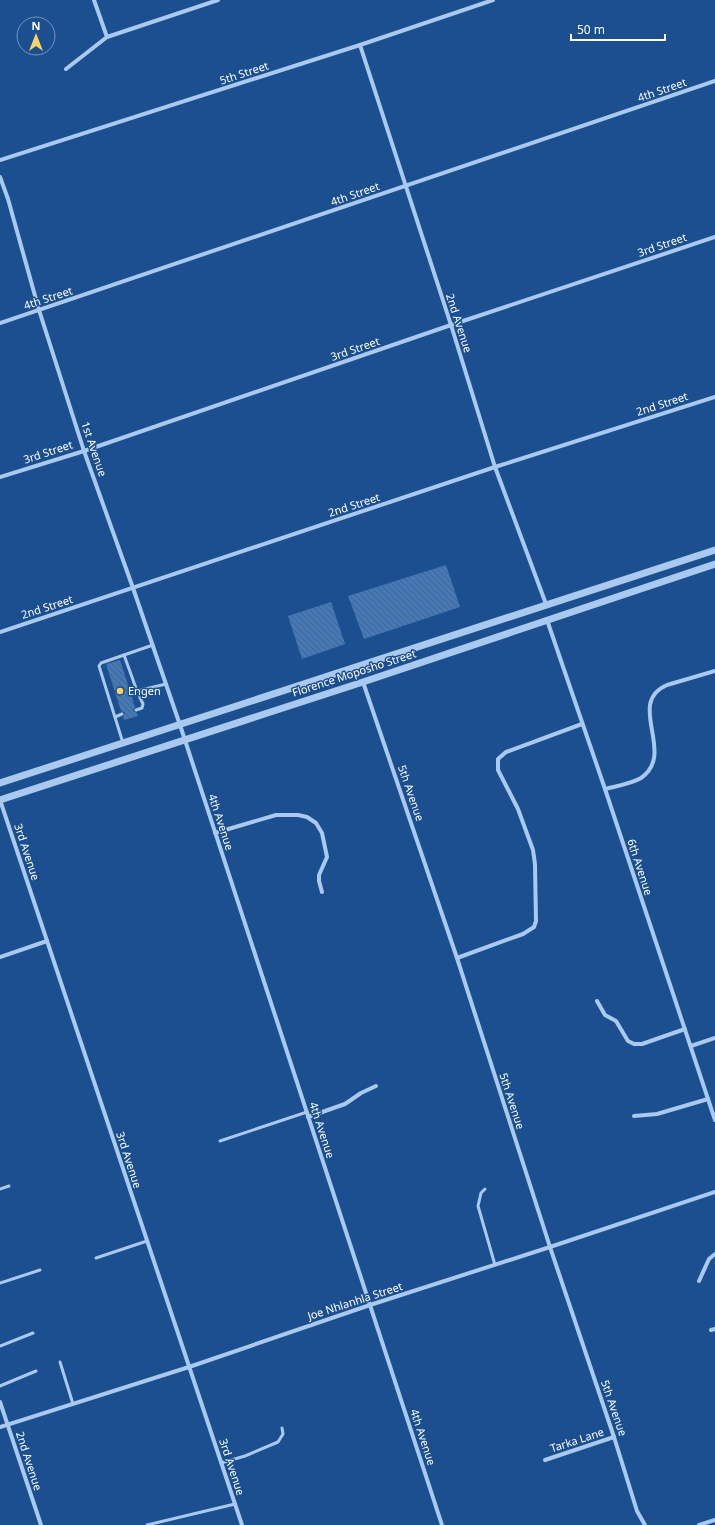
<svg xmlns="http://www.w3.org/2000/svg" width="715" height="1525" font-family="'Noto Sans',sans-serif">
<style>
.building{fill:url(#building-back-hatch)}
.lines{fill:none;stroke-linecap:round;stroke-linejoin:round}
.service{stroke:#a9c9ee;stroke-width:3}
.minor{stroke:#a9c9ee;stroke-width:4}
.tertiary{stroke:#a9c9ee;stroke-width:7}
.poi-dot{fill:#ffd166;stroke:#1b4f8f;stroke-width:1.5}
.labels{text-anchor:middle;stroke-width:3;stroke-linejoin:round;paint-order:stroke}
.street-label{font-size:11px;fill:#fff;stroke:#1b4f8f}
.poi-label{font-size:11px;fill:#fff;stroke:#1b4f8f;text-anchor:start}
</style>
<defs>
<pattern id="building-back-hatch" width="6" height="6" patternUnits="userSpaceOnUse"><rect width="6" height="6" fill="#4478b7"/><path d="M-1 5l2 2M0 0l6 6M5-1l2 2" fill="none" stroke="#486282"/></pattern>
</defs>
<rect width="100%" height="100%" fill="#1b4f8f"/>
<g class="building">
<path d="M446 565 460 607 364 639 348 596Z"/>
<path d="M331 602 345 644 302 659 288 616Z"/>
<path d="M120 660 135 707 133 711 137 713 138 716 124 720 123 717 125 713 121 711 106 664Z"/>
</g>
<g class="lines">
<g class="service">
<path d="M153 645 124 655 137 691 166 684"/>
<path d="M136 710 142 708 143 704 137 691"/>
<path d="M115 717 122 714"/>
<path d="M123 743 99 666 101 663 124 655"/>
<path d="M220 1141 307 1112"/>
<path d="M0 1189 9 1186"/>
<path d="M485 1189 481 1193 478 1206 495 1265"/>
<path d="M96 1258 147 1241"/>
<path d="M0 1283 40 1270"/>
<path d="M0 1346 33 1333"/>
<path d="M60 1362 73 1404"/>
<path d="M0 1386 36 1371"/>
<path d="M221 1463 245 1456 278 1442 283 1434 282 1428"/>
<path d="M147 1525 235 1504"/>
</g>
<g class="minor">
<path d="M94 0 107 37"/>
<path d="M360 45 451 325 495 467 546 604"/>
<path d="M66 69 107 37 218 0"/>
<path d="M0 160 360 45 493 0"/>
<path d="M0 177 8 199 39 310 84 451 133 588 180 725 442 1525"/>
<path d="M0 323 715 81"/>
<path d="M0 477 84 451 451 325 715 237"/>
<path d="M547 620 605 789 715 1120"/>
<path d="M0 632 495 467 715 397"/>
<path d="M363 682 457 958 550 1247 614 1437 637 1511 645 1525"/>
<path d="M605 789C616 786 631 784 641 778 677 753 625 703 667 685L715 671"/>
<path d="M0 800 242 1525"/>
<path d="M215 833 276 815H298L307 817 316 823 322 833 327 857 319 875V881L322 892"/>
<path d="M0 957 47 941"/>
<path d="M457 958 523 934 534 927 536 921 535 864 533 850 518 809 498 770V759L506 752 582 724"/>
<path d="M597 1001 605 1015 616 1021 628 1041 634 1044H642L685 1029"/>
<path d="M691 1046 715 1038"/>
<path d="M634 1116 657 1114 708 1099"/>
<path d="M308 1117 345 1104 361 1093 376 1086"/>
<path d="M699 1281 709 1259 715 1254"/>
<path d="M711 1330 715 1329"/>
<path d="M0 1402 41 1525"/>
<path d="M0 1427 189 1367 370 1305 550 1247 715 1192"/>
<path d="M545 1460 614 1437"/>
<path d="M699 1525 715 1520"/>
</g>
<g class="tertiary">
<path d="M0 783 715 550"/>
<path d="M0 800 363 682 715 564"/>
</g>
</g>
<circle class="poi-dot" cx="120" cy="691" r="4"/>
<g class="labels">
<g class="street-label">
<text transform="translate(244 73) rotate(-18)" y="4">5th Street</text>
<text transform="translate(662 90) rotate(-19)" y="4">4th Street</text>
<text transform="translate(355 194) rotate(-19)" y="4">4th Street</text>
<text transform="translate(662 245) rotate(-19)" y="4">3rd Street</text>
<text transform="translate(48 298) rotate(-18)" y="4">4th Street</text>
<text transform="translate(459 323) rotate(72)" y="4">2nd Avenue</text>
<text transform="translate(355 349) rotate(-19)" y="4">3rd Street</text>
<text transform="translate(662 404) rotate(-18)" y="4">2nd Street</text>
<text transform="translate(94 449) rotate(71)" y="4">1st Avenue</text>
<text transform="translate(48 452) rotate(-18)" y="4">3rd Street</text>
<text transform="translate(354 505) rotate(-18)" y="4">2nd Street</text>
<text transform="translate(47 607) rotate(-18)" y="4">2nd Street</text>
<text transform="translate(354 673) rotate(-18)" y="4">Florence Moposho Street</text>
<text transform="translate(411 793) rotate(71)" y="4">5th Avenue</text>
<text transform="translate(221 822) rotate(72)" y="4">4th Avenue</text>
<text transform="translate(27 852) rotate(72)" y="4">3rd Avenue</text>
<text transform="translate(640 867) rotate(72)" y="4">6th Avenue</text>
<text transform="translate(512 1101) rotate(72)" y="4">5th Avenue</text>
<text transform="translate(322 1130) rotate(72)" y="4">4th Avenue</text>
<text transform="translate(129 1160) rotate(72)" y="4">3rd Avenue</text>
<text transform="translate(355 1301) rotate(-18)" y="4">Joe Nhlanhla Street</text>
<text transform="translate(614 1408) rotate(71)" y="4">5th Avenue</text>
<text transform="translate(423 1437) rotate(72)" y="4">4th Avenue</text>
<text transform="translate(577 1440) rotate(-18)" y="4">Tarka Lane</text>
<text transform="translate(29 1461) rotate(72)" y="4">2nd Avenue</text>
<text transform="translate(232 1467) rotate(72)" y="4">3rd Avenue</text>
</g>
<g class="poi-label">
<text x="128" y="695">Engen</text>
</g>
</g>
<g transform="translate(36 36)"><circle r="19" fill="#1b4f8f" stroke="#7695bc"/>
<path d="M0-3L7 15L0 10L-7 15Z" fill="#ffd166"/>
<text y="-6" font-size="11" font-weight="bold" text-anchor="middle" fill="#ffffff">N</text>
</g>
<path d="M571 34v6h94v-6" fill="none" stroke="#ffffff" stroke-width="2"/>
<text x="577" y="34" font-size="12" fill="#ffffff" stroke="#1b4f8f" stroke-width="3" paint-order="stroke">50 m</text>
</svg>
